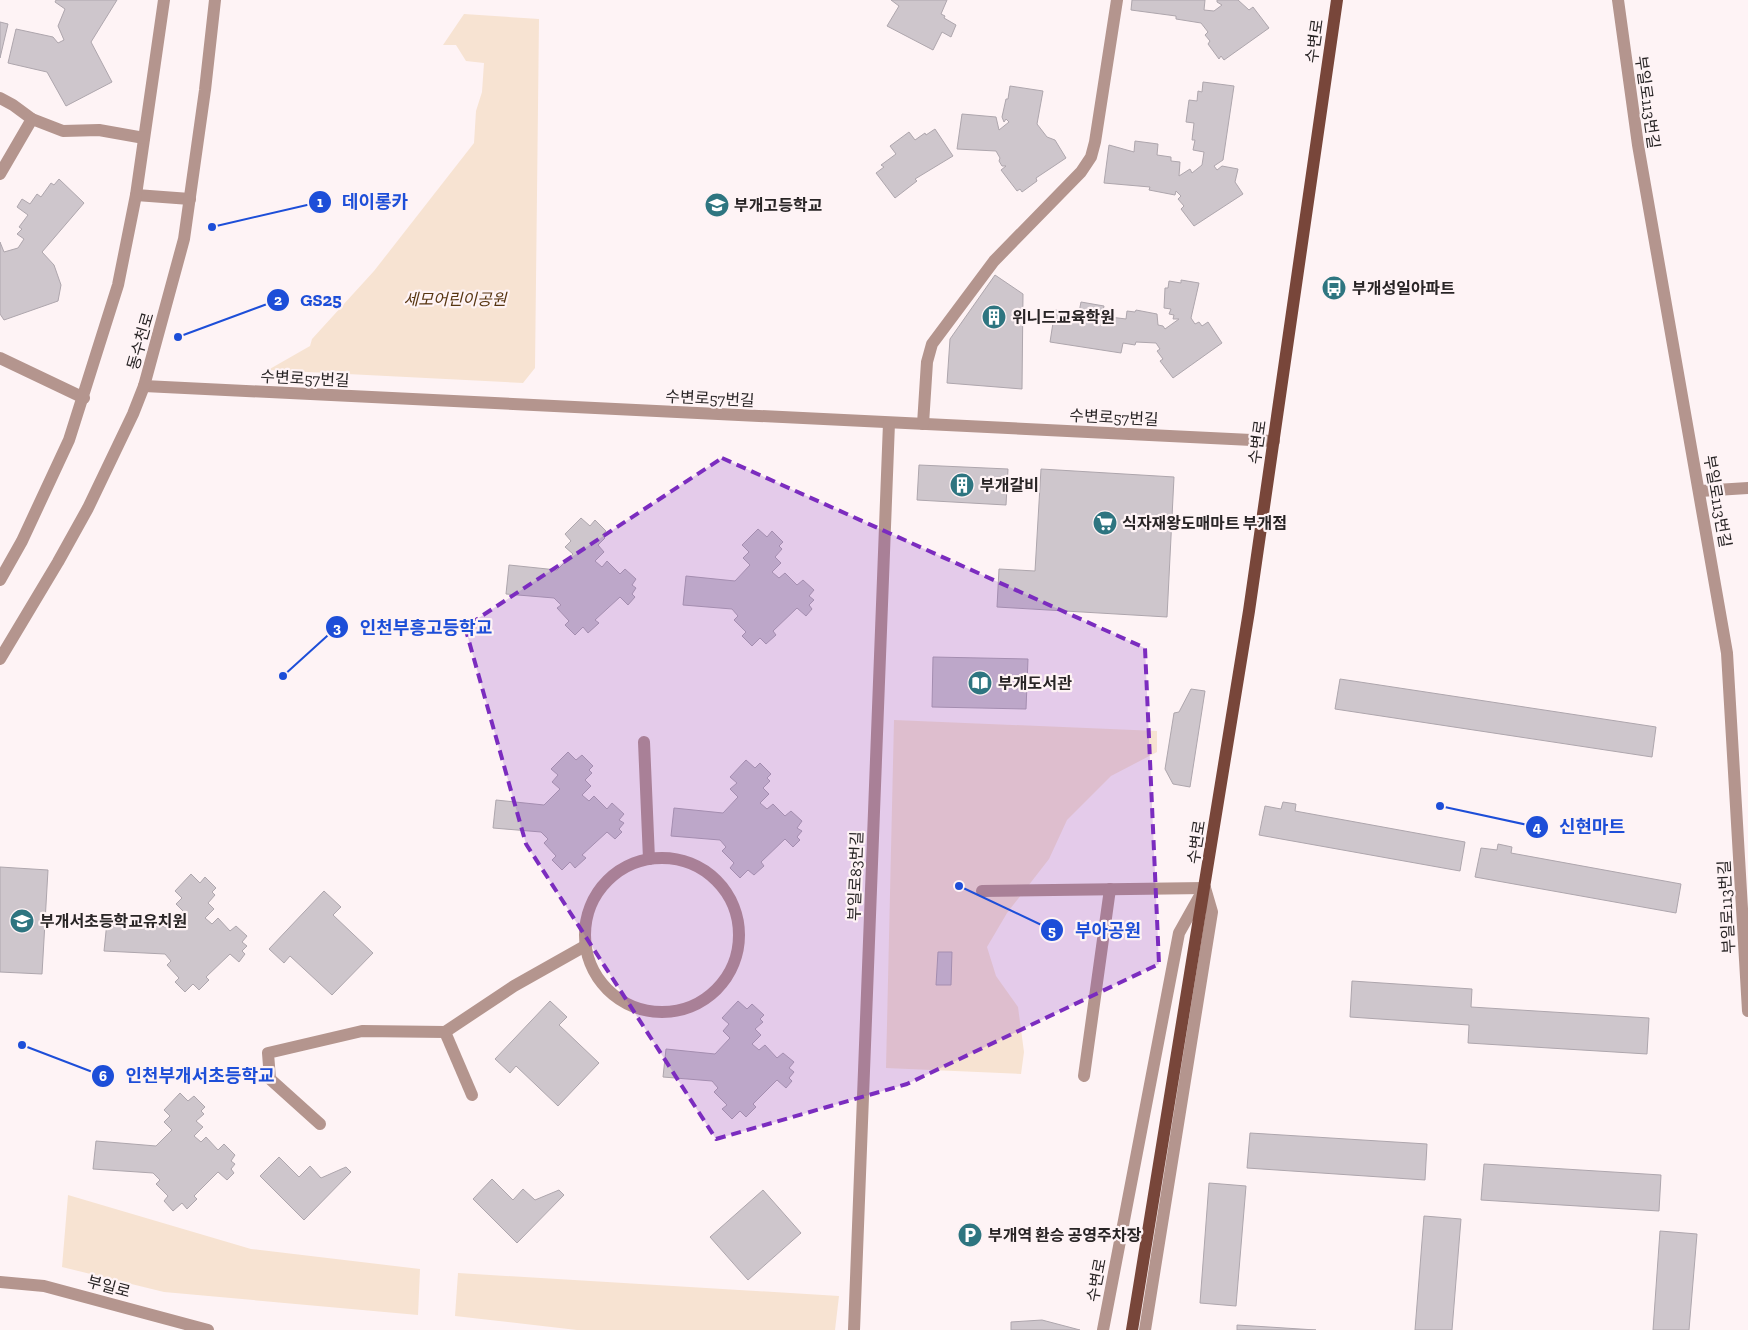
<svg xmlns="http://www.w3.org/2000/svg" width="1748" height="1330" font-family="'Zilla Slab','Noto Sans KR',serif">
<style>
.green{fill:#f7e3d2}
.building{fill:#cec6cc;stroke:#aea6ad}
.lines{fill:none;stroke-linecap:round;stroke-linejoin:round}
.minor{stroke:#b4958e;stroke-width:12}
.major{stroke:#78463a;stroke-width:12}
.marked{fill:#7b2cbf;fill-opacity:0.2;stroke:#7b2cbf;stroke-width:4;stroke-dasharray:10 6;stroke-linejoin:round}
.labels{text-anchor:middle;stroke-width:4.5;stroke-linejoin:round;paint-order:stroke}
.street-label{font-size:16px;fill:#282425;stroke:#fef3f5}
.poi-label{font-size:16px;font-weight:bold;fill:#282425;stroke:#fef3f5;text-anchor:start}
.park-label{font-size:16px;font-style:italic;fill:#573510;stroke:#fef3f5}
.leader{fill:none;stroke:#1d4ed8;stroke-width:2}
.callout-dot{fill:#1d4ed8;stroke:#fef3f5;stroke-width:2}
.mark-label{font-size:15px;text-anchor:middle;font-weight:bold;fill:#fff}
.callout-label{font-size:18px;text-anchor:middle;font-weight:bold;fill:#1d4ed8;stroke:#fef3f5;stroke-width:4.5;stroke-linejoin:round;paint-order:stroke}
</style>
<rect width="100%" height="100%" fill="#fef3f5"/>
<g class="green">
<path d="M464 14 539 19 535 368 523 383 268 370 310 346 312 339 374 271 474 143 476 111 482 92 484 63 466 61 456 45H443Z"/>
<path d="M894 720 1157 731V752L1111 776 1067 820 1049 859 1007 913 987 947 996 976 1018 1007 1024 1052 1021 1074 886 1068Z"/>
<path d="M68 1195 251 1249 420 1269 418 1315 164 1292 62 1267Z"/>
<path d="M458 1273 839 1296 835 1330H577L455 1316Z"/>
</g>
<g class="building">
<path d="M56 0H117L91 42 112 82 66 106 47 72 8 63 16 29 53 37 58 43 64 40 58 26 65 9 55 2Z"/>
<path d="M947 0 941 14 945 16 944 18 956 25 951 37 942 32 933 50 887 26 899 6 891 0Z"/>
<path d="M1132 0H1205L1204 10 1214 11 1222 5 1217 2V0H1238L1249 10 1253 7 1269 28 1224 60 1221 56 1219 59 1208 44 1210 41 1205 35 1208 32 1201 23 1176 19V16L1131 10Z"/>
<path d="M0 22 8 24 0 58Z"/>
<path d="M1203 82 1234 86 1223 160 1214 166 1217 170 1222 166 1238 169 1235 182 1243 194 1194 226 1181 209 1184 206 1178 199 1181 196 1176 191 1175 195 1149 190 1150 187 1104 183 1109 145 1134 152 1135 141 1158 144 1157 155 1171 157V161L1180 162 1179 176 1190 169 1192 173 1202 165 1204 152 1193 150 1195 140H1192L1194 123 1186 122 1189 100 1197 101 1198 91 1202 92Z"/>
<path d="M1010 86 1043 91 1037 124 1047 137 1055 140 1066 158 1036 178 1037 181 1022 192 1020 189 1017 191 1001 170 1006 166H1002L999 161 1000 158 996 151 957 149 962 114 996 117 999 130 1009 122 1006 119 1004 122 1002 117 1006 99H1008Z"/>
<path d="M935 129 953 156 915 179 917 181 895 198 876 173 884 167 881 165 896 154 890 146 909 132 915 140 925 133 926 135Z"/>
<path d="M59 179 84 203 42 252 54 265 61 285 58 301 4 320 0 314V242L4 252 18 248 24 239 17 234 22 229 19 227 28 215 17 207 22 199 30 204 37 194 41 197 51 183 54 185Z"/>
<path d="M995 275 1023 294 1022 389 947 383 950 339Z"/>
<path d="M1181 280 1199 283 1191 318 1195 324 1199 322 1202 326 1208 322 1222 343 1173 378 1160 361 1163 359 1157 351 1160 349 1156 343 1136 342 1135 345 1123 343 1121 353 1050 342 1055 310 1079 312 1081 302 1104 306 1102 316 1126 319 1127 311 1135 312 1136 310 1157 314 1158 325 1163 326 1165 329 1179 319H1173L1174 315 1169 314 1171 309 1164 308 1165 288H1168L1169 281 1181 283Z"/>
<path d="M919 465 1008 469 1006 505 917 500Z"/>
<path d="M1041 469 1174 477 1167 617 997 607 999 569 1035 571Z"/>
<path d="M581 518 590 526 595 520 606 531 602 535 605 538 598 545 604 552 595 561 602 567 607 561 620 574 625 569 636 579 632 585 636 588 632 594 635 597 628 605 620 597 595 620 599 623 588 633 583 627 575 635 565 625 569 621 557 608 561 605 554 598 506 594 509 565 557 570 573 554 565 547 571 541 565 534Z"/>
<path d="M758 529 767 537 772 531 783 542 779 546 782 549 775 557 781 563 772 572 779 578 785 573 797 585 803 580 814 590 809 596 814 600 809 605 812 609 806 616 797 608 773 631 776 635 766 644 760 638 752 646 742 636 746 632 734 620 738 616 732 609 683 605 686 576 735 581 750 565 743 558 749 552 742 545Z"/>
<path d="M933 657 1028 659 1026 709 932 707Z"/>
<path d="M1340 679 1656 727 1652 757 1335 709Z"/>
<path d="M1191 689 1205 691 1190 787 1173 784 1165 769 1174 713 1179 712Z"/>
<path d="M568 752 576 760 582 755 593 766 589 770 592 773 585 780 591 786 582 795 589 801 594 796 607 809 612 803 624 814 619 820 624 823 619 829 622 832 615 839 607 832 582 855 586 858 575 868 570 862 562 870 552 860 556 856 544 843 548 839 541 832 493 828 496 800 544 805 560 789 552 782 558 775 551 769Z"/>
<path d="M746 760 755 768 760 763 771 774 767 778 770 781 763 788 769 794 760 803 767 809 773 804 785 816 791 811 802 821 797 828 802 831 797 837 800 840 793 847 785 839 761 862 764 866 754 875 748 870 740 878 730 868 734 863 722 851 726 847 720 840 671 836 674 808 723 813 738 797 730 789 737 783 730 777Z"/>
<path d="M1283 802 1296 804 1295 811 1465 842 1460 871 1259 835 1265 806 1281 809Z"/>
<path d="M1498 844 1512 847 1511 853 1681 884 1676 913 1475 877 1481 848 1497 850Z"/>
<path d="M0 867 48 870 42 974 0 972Z"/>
<path d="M191 874 200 883 205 877 216 888 212 892 215 895 208 903 214 909 205 918 212 924 218 918 230 931 236 926 247 936 242 942 247 946 242 951 245 954 239 962 230 954 206 977 209 980 199 990 193 984 185 992 175 982 179 978 167 965 171 961 165 954 104 951 107 922 168 927 183 911 176 904 182 898 175 891Z"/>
<path d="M324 891 341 907 333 915 373 953 332 995 290 956 284 963 269 949Z"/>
<path d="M938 952H952L951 985H936Z"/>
<path d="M1352 981 1472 989 1471 1007 1649 1018 1647 1054 1468 1043 1469 1025 1350 1017Z"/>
<path d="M550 1001 567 1017 559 1025 599 1063 558 1106 516 1066 510 1073 495 1059Z"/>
<path d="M738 1001 747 1009 752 1004 764 1015 760 1019 763 1022 755 1029 761 1035 752 1044 759 1050 765 1045 777 1058 783 1053 794 1062 789 1068 794 1072 789 1078 792 1081 786 1088 777 1080 753 1104 756 1107 746 1117 740 1111 732 1119 722 1109 727 1105 714 1092 718 1088 712 1081 663 1077 666 1049 715 1054 730 1038 723 1031 729 1024 722 1018Z"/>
<path d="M180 1093 188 1101 194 1096 205 1107 201 1111 204 1114 196 1121 203 1127 194 1136 201 1142 206 1137 218 1150 224 1144 235 1155 231 1161 235 1164 231 1169 234 1173 227 1180 218 1172 194 1196 197 1199 187 1209 182 1203 173 1211 164 1201 168 1196 156 1184 160 1180 153 1173 93 1169 96 1141 156 1146 172 1130 164 1122 170 1116 164 1110Z"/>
<path d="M1250 1133 1427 1144 1425 1180 1247 1168Z"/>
<path d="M279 1157 299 1177 310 1166 321 1178 346 1167 351 1172 304 1220 260 1176Z"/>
<path d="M1484 1164 1661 1175 1659 1211 1481 1200Z"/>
<path d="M492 1179 513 1200 523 1189 535 1200 559 1190 564 1195 517 1243 473 1199Z"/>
<path d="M1209 1183 1246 1186 1236 1306 1200 1303Z"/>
<path d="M763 1190 801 1233 748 1280 710 1237Z"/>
<path d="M1424 1216 1461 1219 1452 1330H1415Z"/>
<path d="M1660 1231 1697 1234 1689 1330H1653Z"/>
<path d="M1042 1320 1080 1330H1011V1322Z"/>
<path d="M1237 1325 1316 1330H1237Z"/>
</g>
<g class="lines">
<g class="minor">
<path d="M164 0 136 195 190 199"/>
<path d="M1618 0 1638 145 1727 653 1748 1011"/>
<path d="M0 98 13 105 32 119 0 174"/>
<path d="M32 119 63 131 99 130 144 138"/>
<path d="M0 358 84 398"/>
<path d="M144 386 1274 441"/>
<path d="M923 424 927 362 932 344 994 261 1081 172 1091 157 1095 142 1117 0"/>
<path d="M1700 491 1748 488"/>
<path d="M0 580 22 541 69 440 118 285 136 195"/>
<path d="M0 659 58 562 88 508 133 414 144 386 184 239 205 90 215 0"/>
<path d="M644 742 649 859"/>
<circle cx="662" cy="935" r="77"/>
<path d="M982 891 1205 888"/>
<path d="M445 1032 472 1095"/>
<path d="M1084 1076 1110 889"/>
<path d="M320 1124 270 1079 268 1053 362 1031 445 1032 514 986 585 946"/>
<path d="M0 1282 44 1286 208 1330"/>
<path d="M854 1330 889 423"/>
<path d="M1103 1330 1179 933 1202 892"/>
<path d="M1145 1330 1212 912 1205 888"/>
</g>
<path class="major" d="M1132 1330 1249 611 1337 0"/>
</g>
<path class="marked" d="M722 458 1145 648 1159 964 907 1084 716 1139 526 844 465 627Z"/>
<defs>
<symbol id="school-disc" viewBox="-11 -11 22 22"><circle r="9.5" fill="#2e7580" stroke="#fef3f5"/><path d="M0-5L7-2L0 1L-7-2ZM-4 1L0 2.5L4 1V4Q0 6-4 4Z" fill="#fff"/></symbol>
<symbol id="bus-disc" viewBox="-11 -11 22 22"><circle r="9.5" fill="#2e7580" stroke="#fef3f5"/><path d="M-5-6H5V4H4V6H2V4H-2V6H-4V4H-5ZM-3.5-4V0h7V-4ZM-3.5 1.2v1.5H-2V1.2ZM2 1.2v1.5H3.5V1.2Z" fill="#fff"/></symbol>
<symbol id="building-disc" viewBox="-11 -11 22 22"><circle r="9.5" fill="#2e7580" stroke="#fef3f5"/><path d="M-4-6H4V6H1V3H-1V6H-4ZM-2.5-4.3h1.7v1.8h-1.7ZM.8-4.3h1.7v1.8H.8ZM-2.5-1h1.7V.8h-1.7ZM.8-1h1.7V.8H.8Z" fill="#fff"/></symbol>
<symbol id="supermarket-disc" viewBox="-11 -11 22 22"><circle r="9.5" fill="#2e7580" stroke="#fef3f5"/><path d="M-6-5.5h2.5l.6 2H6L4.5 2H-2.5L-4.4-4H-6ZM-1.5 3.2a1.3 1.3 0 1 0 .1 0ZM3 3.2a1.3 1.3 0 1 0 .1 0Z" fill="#fff"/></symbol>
<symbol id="library-disc" viewBox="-11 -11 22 22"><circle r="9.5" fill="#2e7580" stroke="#fef3f5"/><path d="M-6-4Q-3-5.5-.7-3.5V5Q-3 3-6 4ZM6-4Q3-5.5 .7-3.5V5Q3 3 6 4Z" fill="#fff"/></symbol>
<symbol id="parking-disc" viewBox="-11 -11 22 22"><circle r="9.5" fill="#2e7580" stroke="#fef3f5"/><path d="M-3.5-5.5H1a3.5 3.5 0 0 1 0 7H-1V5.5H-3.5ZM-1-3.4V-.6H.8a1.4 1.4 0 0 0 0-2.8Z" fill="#fff"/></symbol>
</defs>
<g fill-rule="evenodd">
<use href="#school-disc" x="703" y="191" width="28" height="28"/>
<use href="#bus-disc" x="1320" y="274" width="28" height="28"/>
<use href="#building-disc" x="980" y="303" width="28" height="28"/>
<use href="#building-disc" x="948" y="471" width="28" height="28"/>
<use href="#supermarket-disc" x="1091" y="509" width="28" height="28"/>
<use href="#library-disc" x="966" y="669" width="28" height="28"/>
<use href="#school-disc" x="8" y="907" width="28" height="28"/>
<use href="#parking-disc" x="956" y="1221" width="28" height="28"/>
</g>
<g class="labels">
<g class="street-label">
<text transform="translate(1314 41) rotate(-82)" y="6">수변로</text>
<text transform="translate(1648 102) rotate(82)" y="6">부일로113번길</text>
<text transform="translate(140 341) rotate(-74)" y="6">동수천로</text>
<text transform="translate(305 378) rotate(3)" y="6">수변로57번길</text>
<text transform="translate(710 398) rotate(3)" y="6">수변로57번길</text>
<text transform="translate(1114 417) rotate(3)" y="6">수변로57번길</text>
<text transform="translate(1257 442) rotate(-82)" y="6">수변로</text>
<text transform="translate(1718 501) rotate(80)" y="6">부일로113번길</text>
<text transform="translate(1196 842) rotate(-81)" y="6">수변로</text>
<text transform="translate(855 876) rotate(-88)" y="6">부일로83번길</text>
<text transform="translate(1726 907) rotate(-93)" y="6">부일로113번길</text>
<text transform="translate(1096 1280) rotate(-79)" y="6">수변로</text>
<text transform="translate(109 1286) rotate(15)" y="6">부일로</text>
</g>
<g class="poi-label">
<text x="734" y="211">부개고등학교</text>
<text x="1352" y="294">부개성일아파트</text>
<text x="1012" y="323">위니드교육학원</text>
<text x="980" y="491">부개갈비</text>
<text x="1122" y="529">식자재왕도매마트 부개점</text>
<text x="998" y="689">부개도서관</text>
<text x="40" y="927">부개서초등학교유치원</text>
<text x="988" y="1241">부개역 환승 공영주차장</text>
</g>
<g class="park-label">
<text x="455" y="305">세모어린이공원</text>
</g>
</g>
<path class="leader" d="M212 227L320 202M178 337L278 300M283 676L337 627M1440 806L1537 827M959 886L1052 930M22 1045L103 1076"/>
<g class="callout-dot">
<circle cx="212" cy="227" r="5"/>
<circle cx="178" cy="337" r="5"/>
<circle cx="283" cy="676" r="5"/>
<circle cx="1440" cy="806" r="5"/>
<circle cx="959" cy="886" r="5"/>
<circle cx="22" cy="1045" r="5"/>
<circle cx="320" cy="202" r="12"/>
<circle cx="278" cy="300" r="12"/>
<circle cx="337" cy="627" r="12"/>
<circle cx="1537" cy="827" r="12"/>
<circle cx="1052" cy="930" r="12"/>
<circle cx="103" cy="1076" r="12"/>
</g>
<g class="mark-label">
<text x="320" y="207">1</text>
<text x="278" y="305">2</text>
<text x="337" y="633">3</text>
<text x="1537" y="832">4</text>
<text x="1052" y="936">5</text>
<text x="103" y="1081">6</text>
</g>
<g class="callout-label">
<text x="375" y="208">데이롱카</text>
<text x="321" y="306">GS25</text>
<text x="426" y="634">인천부흥고등학교</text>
<text x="1592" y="833">신현마트</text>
<text x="1108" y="937">부아공원</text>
<text x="200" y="1082">인천부개서초등학교</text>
</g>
</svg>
